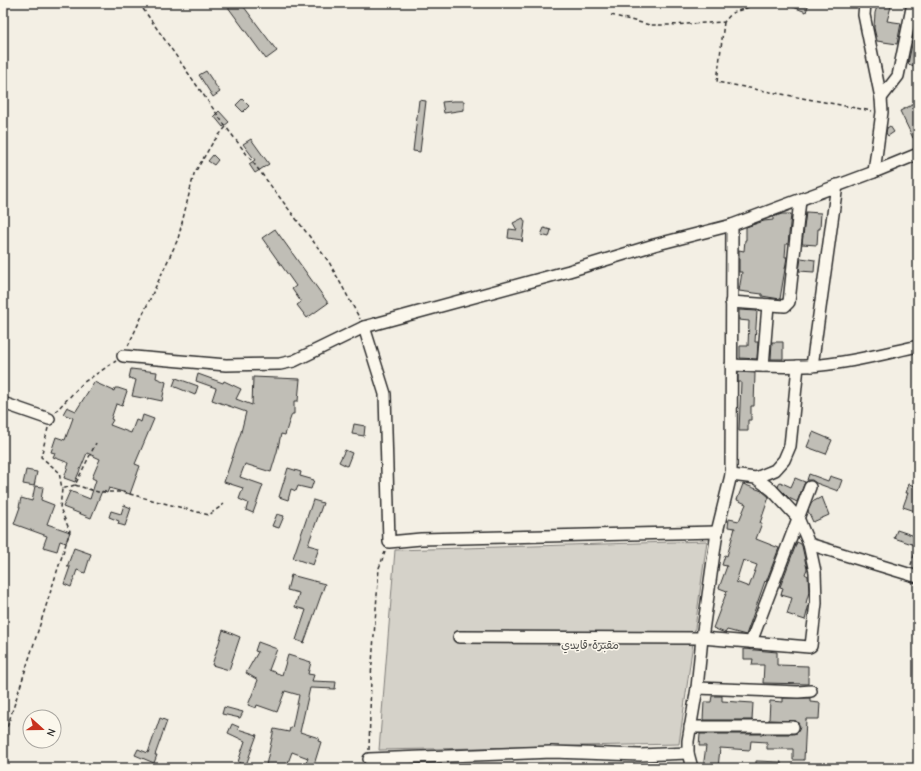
<svg xmlns="http://www.w3.org/2000/svg" width="921" height="771" font-family="'Comic Neue','Playpen Sans Arabic',sans-serif">
<style>
.green{fill:#d5d2c9;stroke:#807e7a}
.building{fill:#c0beb6;stroke:#2b2b2b;fill-rule:evenodd}
.lines{fill:none;stroke-linecap:round;stroke-linejoin:round}
.minor-casing{stroke:#2b2b2b;stroke-width:14}
.path{stroke:#2b2b2b;stroke-width:1.5;stroke-dasharray:4 3;stroke-linecap:butt}
.minor{stroke:#fbf7ec;stroke-width:11}
.labels{text-anchor:middle;stroke-width:3;stroke-linejoin:round;paint-order:stroke}
.park-label{font-size:12px;fill:#565552;stroke:#fbf7ec}
</style>
<rect width="100%" height="100%" fill="#f3efe4"/>
<filter id="ink" filterUnits="userSpaceOnUse"><feTurbulence type="fractalNoise" baseFrequency=".025" numOctaves="2"/><feDisplacementMap in="SourceGraphic" scale="8" xChannelSelector="R" yChannelSelector="G"/><feConvolveMatrix kernelMatrix="1 2 1 2 8 2 1 2 1" color-interpolation-filters="sRGB"/></filter>
<g filter="url(#ink)">
<path class="green" d="M707 541 679 744 379 750 395 550Z"/>
<g class="building">
<path d="M225 3H241L277 51 266 59Z"/>
<path d="M783 3H809L806 12Z"/>
<path d="M878 3H892L887 21 901 23 897 44 877 41 874 28 875 13Z"/>
<path d="M915 30H918V67L908 64Z"/>
<path d="M206 71 220 92 213 97 199 75Z"/>
<path d="M242 99 249 106 243 112 236 105Z"/>
<path d="M419 100 426 101 420 152 413 151Z"/>
<path d="M453 101H464V110L444 113 442 102Z"/>
<path d="M918 102V135L913 138 900 111Z"/>
<path d="M219 111 229 122 223 127 214 116Z"/>
<path d="M890 126 894 132 888 136 886 133 887 128Z"/>
<path d="M251 139 269 164 255 173 249 164 255 160 243 144Z"/>
<path d="M213 155 218 160 214 165 208 161Z"/>
<path d="M806 212 821 213 820 229H818L817 245 802 244Z"/>
<path d="M782 214H791L788 244H786L785 257H787L780 299 762 296V294L739 291 742 272H739V250L744 251 745 240H746V227L764 221 773 220V217Z"/>
<path d="M523 218 525 222 522 242V240L508 238 509 229 517 230 513 223Z"/>
<path d="M544 228 551 230 549 237 541 235Z"/>
<path d="M275 229 328 303 307 318 297 305 301 302 292 289 296 286 262 238Z"/>
<path d="M801 258 815 260 814 272 799 271Z"/>
<path d="M739 310 757 311 755 342H758L757 359 740 358V346H748L749 321 739 320Z"/>
<path d="M772 342H783V359H771Z"/>
<path d="M131 369 157 372 156 378 166 382 162 401 148 398V399L132 396 136 380 129 378Z"/>
<path d="M738 372 755 373 754 406H751V420H748V431H739L741 382H738Z"/>
<path d="M198 374 223 383 224 381 241 389 236 399 252 405 253 377 300 379 298 401H294V414H292L288 425 285 435 281 434 277 452 271 472 245 464 240 477 263 485 253 513 246 510 248 503 239 499 243 488 224 482 241 432 246 412 212 400 216 388 196 381Z"/>
<path d="M176 378 198 386 195 395 173 386Z"/>
<path d="M94 382 114 391 115 388H118L127 391 122 406 116 404 111 419 113 420 110 425 131 433 136 420 141 422 143 415 154 419 135 464 140 466 130 494 109 488 107 493 102 491 91 518 63 507 70 491 90 499 96 480 92 478 100 459 87 453 75 482 64 478 69 463 53 457 55 453 51 452 56 437 65 440 73 418 63 414 67 407 76 411Z"/>
<path d="M354 424 365 426 364 436 352 434Z"/>
<path d="M813 432 832 440 826 454 807 447Z"/>
<path d="M345 450 352 453 347 466 339 462Z"/>
<path d="M288 468 301 472 300 476 314 480 311 489 298 486 296 491 291 489 288 500 279 497Z"/>
<path d="M26 470 37 472 34 486 23 484Z"/>
<path d="M809 474 828 481 830 476 842 480 838 491 816 483 812 480H807Z"/>
<path d="M795 478 805 482 797 502 789 498 778 487 780 482 791 487Z"/>
<path d="M743 484 762 491 769 497 760 523H762L756 539 779 548 766 582 765 581 746 635 727 630 725 633 713 628 727 591 719 588 727 566 722 565 725 555 727 556 735 528 728 527 729 519 739 521 746 504 737 500ZM743 560 757 565 749 587 736 582Z"/>
<path d="M909 484 918 487V512L903 507 908 493H906Z"/>
<path d="M35 486 43 487 41 500 54 505 47 524 70 532 66 543 60 541 57 551 43 547 47 536 14 524 20 507H19L21 498 32 501Z"/>
<path d="M822 497 829 515 813 522 808 511 812 502Z"/>
<path d="M313 500 323 503 308 545 319 548 313 565 293 558Z"/>
<path d="M124 505 131 508 125 526 118 524 119 521 109 517 111 511 121 514Z"/>
<path d="M277 514 284 516 279 528 272 526Z"/>
<path d="M897 530 918 537V546L894 538Z"/>
<path d="M797 542 801 544 802 546 807 569 805 574 808 576 809 592 806 603 809 604 805 620 787 614 792 598 781 595 783 588 780 587Z"/>
<path d="M74 548 91 554 85 573 77 570 71 587 64 584 70 567H67Z"/>
<path d="M291 575 325 584 304 643 296 640 306 610 295 607 299 593 287 590Z"/>
<path d="M223 630 240 637 229 670 212 665Z"/>
<path d="M258 642 277 649 269 670 282 675 288 655 311 662 308 674 314 675 312 681 336 682 335 689 310 688 300 732 319 738 318 741 321 742 313 768H304L308 758 292 752 286 768H277L266 765 274 729 289 732 290 728H292L299 695 285 691 277 712 257 705 256 708 248 705 258 680 246 673 258 652 255 651Z"/>
<path d="M744 649 777 652V665L808 666V684L763 683 764 665H752L753 659H744Z"/>
<path d="M712 696H722V701L753 703 752 720H703L704 702H711Z"/>
<path d="M783 698H810V702L820 703 819 719H806L804 760H793V749H767V742L751 741 750 750 720 748 718 768H703L706 746H699L700 734H793L797 733 800 727 796 721 769 720 770 701 783 702Z"/>
<path d="M224 707 243 712 240 718 222 714Z"/>
<path d="M160 718 167 721 155 755H157L154 763 135 755 138 749 148 753Z"/>
<path d="M232 724 239 727 238 729 257 735 246 765 238 762 245 741 228 733Z"/>
<path d="M756 761 781 762V768H756Z"/>
</g>
<g class="lines">
<defs>
<g id="minor">
<path d="M865 3 864 15 881 98 882 112 874 172"/>
<path d="M881 98 898 76 913 3"/>
<path d="M731 302 785 306 789 302 800 200"/>
<path d="M123 356 226 365 280 364 294 361 364 327"/>
<path d="M731 365C761 366 791 368 821 365 854 362 886 353 918 346"/>
<path d="M763 366 768 305"/>
<path d="M812 366 837 185"/>
<path d="M3 403 49 419"/>
<path d="M756 478 775 470 784 460 790 446 798 366"/>
<path d="M717 532 421 539 389 542 385 394 364 327 569 271 654 245 732 225 874 172 918 154"/>
<path d="M809 544 918 577"/>
<path d="M459 637 702 638 809 647 811 646 816 603 815 572 809 544 798 518 772 490 756 478 731 475"/>
<path d="M751 642 810 487"/>
<path d="M697 688 798 692 811 691"/>
<path d="M690 727H793"/>
<path d="M369 759 552 752 640 755 688 753"/>
<path d="M692 768 688 753V741L697 688 702 638 717 532 731 475 732 225"/>
</g>
</defs>
<use href="#minor" class="minor-casing"/>
<g class="path">
<path d="M139 3 226 127 329 262 360 319"/>
<path d="M611 15 650 25H670L724 22 732 13 760 3"/>
<path d="M724 22 717 82 872 111"/>
<path d="M128 346 178 239 194 174 213 142 226 127"/>
<path d="M55 412 84 382 116 361"/>
<path d="M48 428 41 457 59 472 62 489"/>
<path d="M75 485 98 492H122L209 515 224 504"/>
<path d="M911 565 918 543"/>
<path d="M3 740 70 531 60 508 62 489 75 485 96 443"/>
<path d="M369 750 371 677 379 568 385 552"/>
</g>
<use href="#minor" class="minor"/>
</g>
</g>
<g class="labels">
<g class="park-label">
<text x="590" y="649">مقبرة قايدي</text>
</g>
</g>
<rect width="921" height="771" fill="none" stroke="#fbf7ec" stroke-width="16"/>
<rect x="8" y="8" width="905" height="755" fill="none" stroke="#2b2b2b" stroke-width="1.5" filter="url(#ink)"/>
<g transform="translate(42 729) rotate(111)"><circle r="19" fill="#fbf7ec" stroke="#a8a59f"/>
<path d="M0-3L7 15L0 10L-7 15Z" fill="#c8321e"/>
<text y="-6" font-size="11" font-weight="bold" text-anchor="middle" fill="#2b2b2b">N</text>
</g>
</svg>
